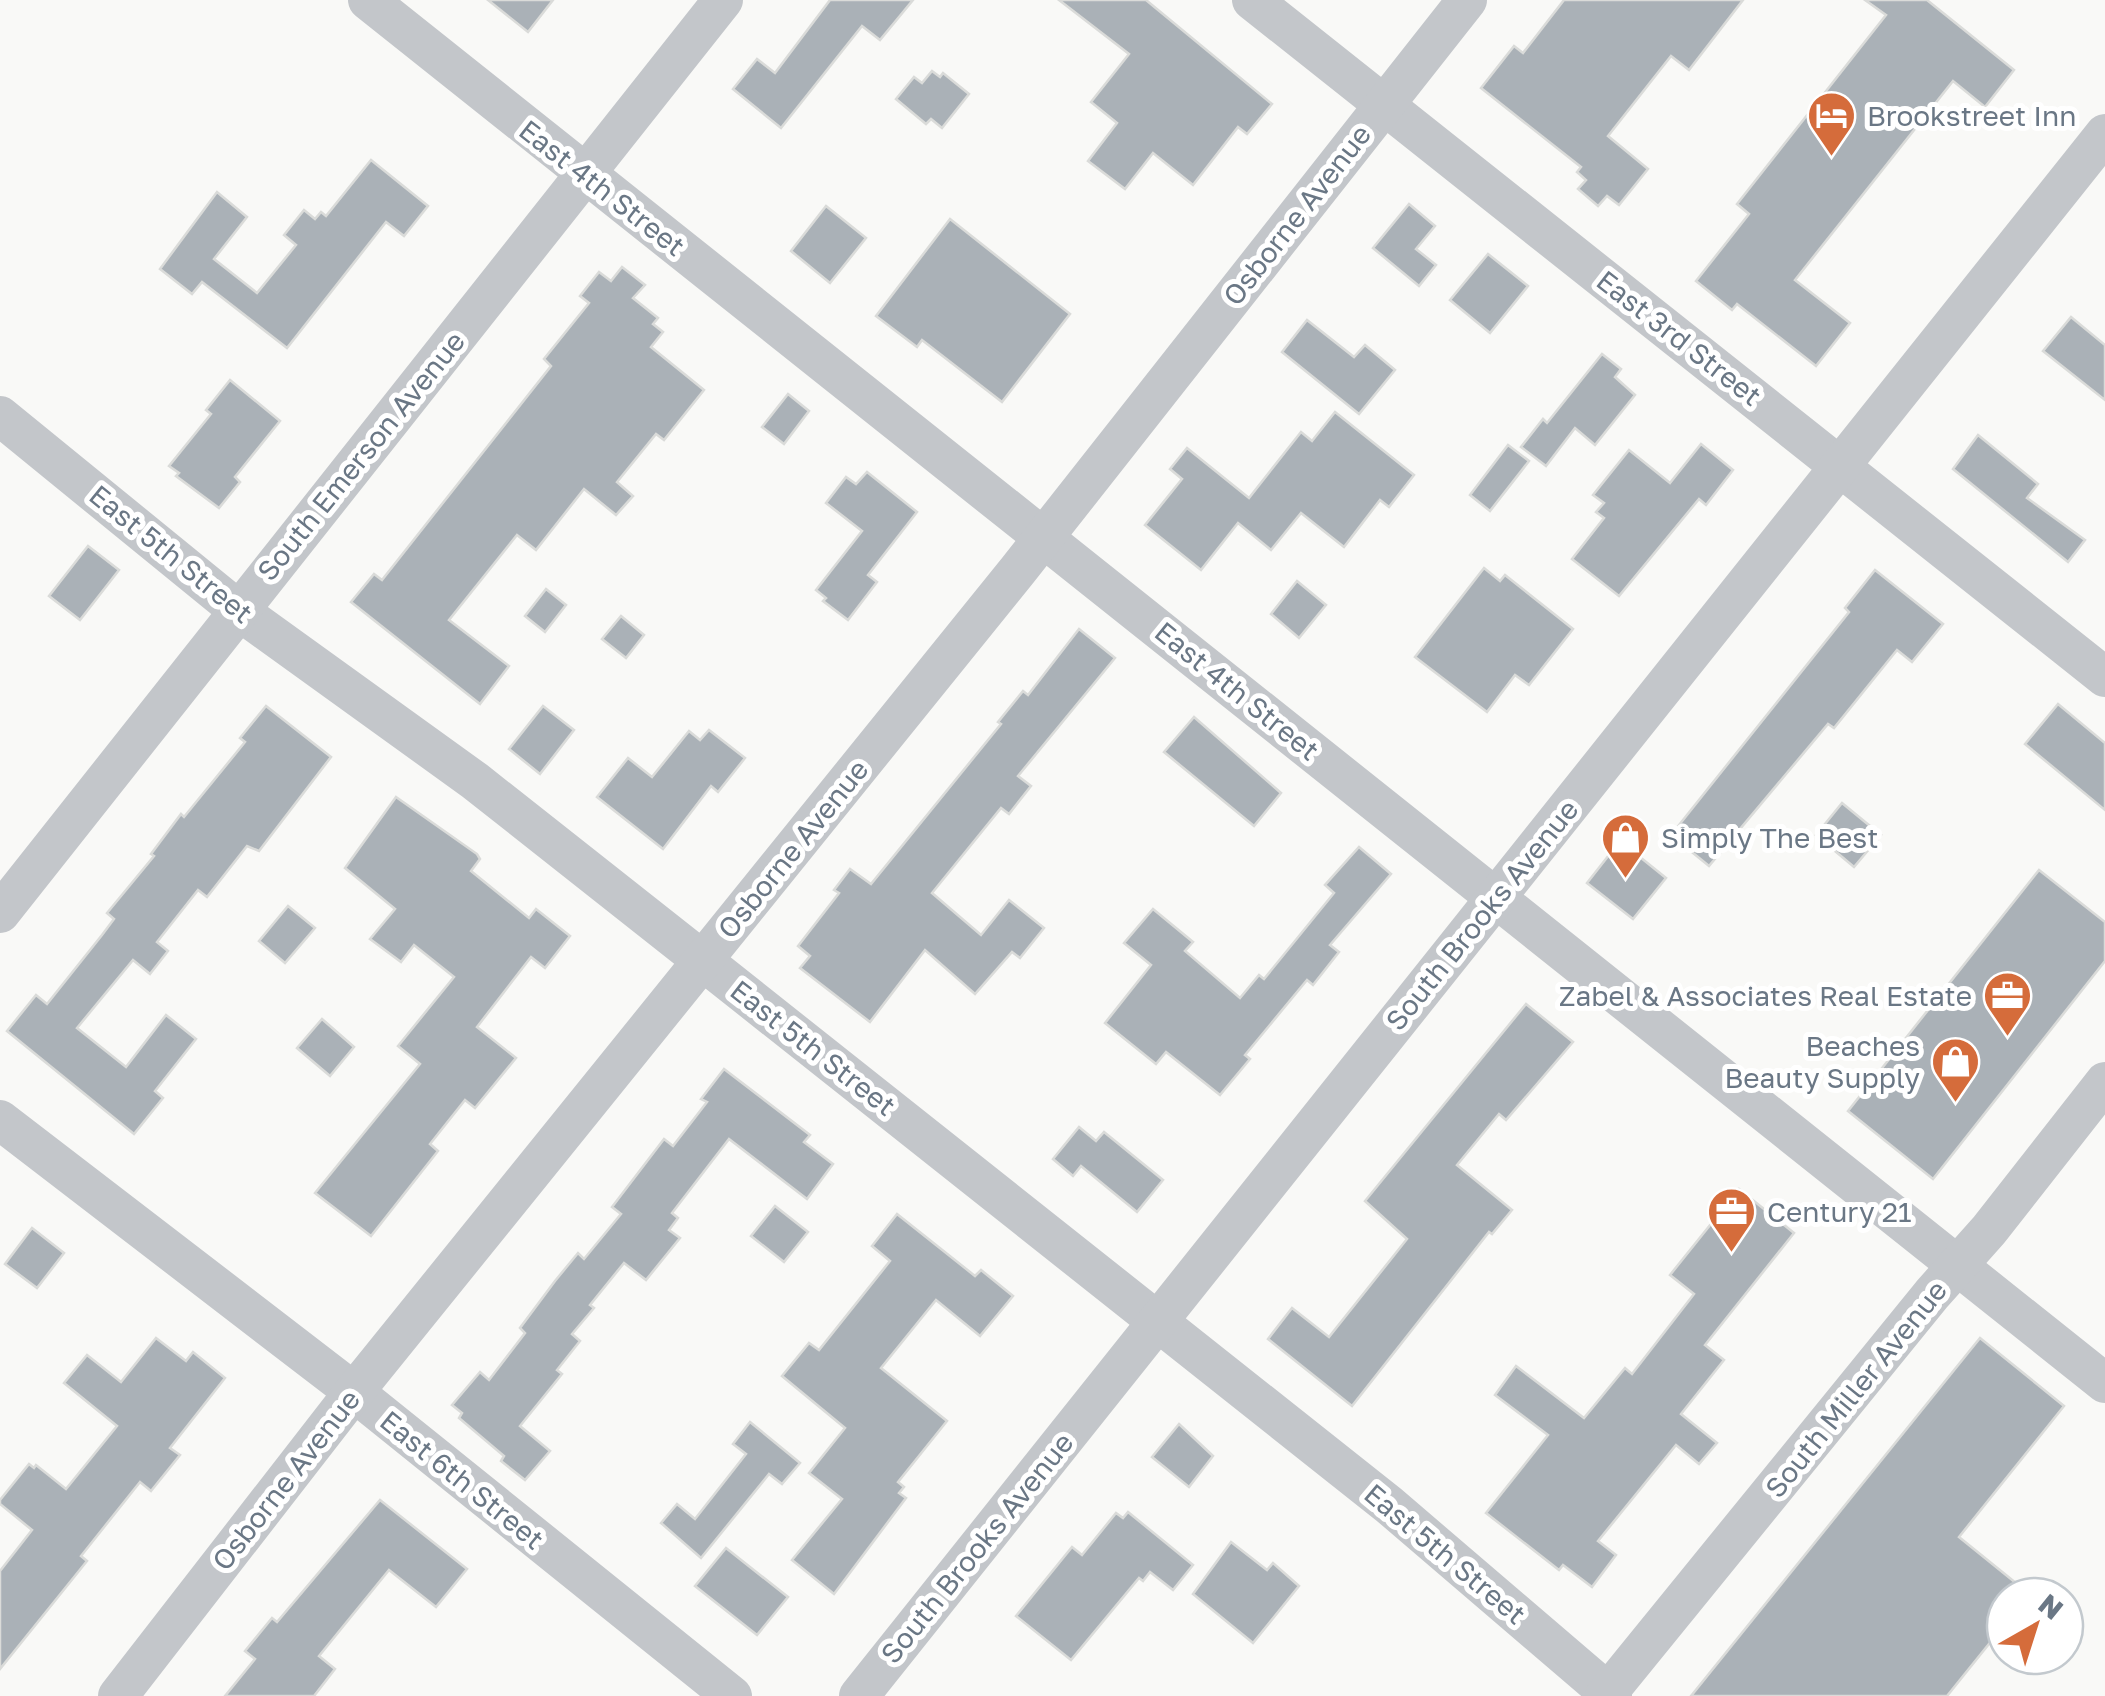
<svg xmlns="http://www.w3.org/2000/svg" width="2105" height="1696" font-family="'Golos Text',sans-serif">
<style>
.building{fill:#aab1b7;stroke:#dadbd9;stroke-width:2.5}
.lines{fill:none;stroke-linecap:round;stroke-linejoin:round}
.minor{stroke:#c3c6ca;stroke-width:40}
.labels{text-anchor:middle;stroke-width:10;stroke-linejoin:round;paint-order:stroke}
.poi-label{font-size:28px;fill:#6a7785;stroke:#fff;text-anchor:start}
.street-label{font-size:28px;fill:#6a7785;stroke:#fff}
</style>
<rect width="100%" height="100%" fill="#f9f9f7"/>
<g class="building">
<path d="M488 0H553L528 32Z"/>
<path d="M830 0H913L880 40 862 26 781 128 733 89 757 59 775 73Z"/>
<path d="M1059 0H1146L1272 104 1247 134 1238 127 1193 185 1153 153 1125 189 1088 161 1117 123 1091 102 1129 54Z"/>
<path d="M1564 0H1743L1689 70 1671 56 1608 136 1648 169 1619 205 1607 196 1598 206 1578 189 1586 180 1577 172 1581 167 1481 88 1514 46 1523 53Z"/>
<path d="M1865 0H1927L2014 70 1985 107 1953 81 1795 280 1850 323 1816 366 1737 304 1732 310 1696 281 1749 214 1737 204 1886 15Z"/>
<path d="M932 71 940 77 943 73 969 94 942 128 931 119 926 124 896 99 914 77 922 83Z"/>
<path d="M371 160 428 206 404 236 386 222 287 348 202 282 192 294 160 269 217 192 247 217 214 259 257 293 296 245 284 235 304 210 315 219 321 212 326 216Z"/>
<path d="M1409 204 1435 226 1416 249 1436 265 1419 286 1373 248Z"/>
<path d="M826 206 866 238 830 283 791 251Z"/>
<path d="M950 219 1070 314 1002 402 922 340 917 347 876 316Z"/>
<path d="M1488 254 1528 286 1490 333 1450 300Z"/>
<path d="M622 267 645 285 633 298 658 318 653 324 663 332 651 347 704 390 664 440 656 434 617 482 633 496 616 515 584 489 536 550 517 535 449 620 509 666 480 704 351 602 374 574 382 580 551 366 544 359 589 303 580 296 599 272 611 281Z"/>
<path d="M2071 317 2105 345V400L2043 351Z"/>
<path d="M1307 320 1354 357 1365 345 1395 370 1359 414 1282 352Z"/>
<path d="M1602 354 1621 369 1615 377 1635 395 1595 445 1575 428 1546 466 1521 447 1543 419 1547 423Z"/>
<path d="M230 380 280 421 235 477 240 482 219 508 176 476 179 473 169 466 211 414 206 410Z"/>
<path d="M788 394 809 411 784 444 762 427Z"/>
<path d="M1335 412 1414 475 1389 507 1380 500 1344 547 1301 513 1271 550 1238 523 1201 570 1145 525 1182 479 1170 469 1187 448 1249 498 1301 432 1312 441Z"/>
<path d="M1978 435 2038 484 2027 498 2085 540 2068 562 1953 469Z"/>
<path d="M1701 444 1733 470 1706 505 1699 499 1619 596 1572 559 1604 518 1596 512 1604 503 1593 495 1629 450 1670 483Z"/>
<path d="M1508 445 1529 461 1490 511 1470 495Z"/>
<path d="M867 472 917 512 868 575 877 582 848 620 823 601 826 598 816 590 862 531 826 503 846 477 856 484Z"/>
<path d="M88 546 119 570 80 620 49 596Z"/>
<path d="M1484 568 1500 581 1505 575 1573 629 1529 685 1515 675 1487 712 1415 657Z"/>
<path d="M1875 570 1943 624 1912 662 1897 650 1834 728 1828 724 1709 866 1671 835 1849 612 1845 608Z"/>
<path d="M1297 581 1326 605 1299 638 1271 614Z"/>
<path d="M546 589 566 605 545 632 525 616Z"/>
<path d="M621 616 644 635 626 658 602 639Z"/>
<path d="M1079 629 1115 658 1018 776 1031 786 1009 814 1001 808 932 893 981 935 1009 900 1044 928 1020 958 1012 952 975 994 925 950 870 1022 800 968 810 956 798 946 839 893 834 890 850 869 871 884 1001 724 998 722 1023 691 1028 695Z"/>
<path d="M2058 704 2105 743V810L2025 744Z"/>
<path d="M266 706 331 757 259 851 247 846 207 897 198 890 157 942 168 951 150 974 133 960 77 1028 126 1067 166 1015 196 1039 155 1091 163 1098 134 1134 7 1031 36 995 47 1004 102 935 114 919 107 913 154 856 151 854 181 814 184 817 245 742 240 738Z"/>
<path d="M543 706 574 730 540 774 509 749Z"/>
<path d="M1194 717 1281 793 1254 826 1164 752Z"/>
<path d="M709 730 745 758 718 792 711 786 663 849 597 797 628 758 652 777 689 731 700 740Z"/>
<path d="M396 797 477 854 480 859 471 871 529 918 536 909 570 936 545 968 531 957 477 1027 516 1058 475 1108 465 1100 430 1144 438 1151 371 1236 315 1193 420 1064 398 1046 454 977 414 945 401 962 370 939 395 909 345 868Z"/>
<path d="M1842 803 1881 835 1854 867 1816 835Z"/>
<path d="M1620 841 1666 878 1633 919 1587 883Z"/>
<path d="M1359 847 1391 874 1330 945 1339 952 1313 985 1307 980 1245 1055 1250 1059 1220 1095 1166 1052 1156 1064 1105 1023 1151 965 1124 943 1153 909 1193 942 1185 951 1240 998 1259 975 1264 979 1334 893 1325 885Z"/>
<path d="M2039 870 2105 922V961L1933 1179 1848 1111Z"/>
<path d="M288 906 315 928 285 963 259 941Z"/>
<path d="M1526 1004 1573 1042 1506 1120 1499 1114 1457 1165 1512 1210 1492 1234 1489 1232 1352 1406 1268 1339 1292 1308 1329 1337 1407 1239 1365 1201Z"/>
<path d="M322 1019 354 1047 330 1076 297 1048Z"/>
<path d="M724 1069 810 1135 804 1142 833 1164 807 1199 729 1139 672 1213 678 1218 669 1230 680 1238 646 1280 624 1263 590 1305 594 1308 572 1334 580 1341 557 1370 562 1374 520 1426 550 1451 525 1480 501 1461 504 1456 459 1418 462 1413 452 1405 480 1372 489 1380 525 1333 520 1328 555 1281 578 1253 584 1259 621 1214 612 1207 664 1139 673 1146 707 1102 701 1099Z"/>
<path d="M1079 1127 1096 1141 1104 1132 1163 1180 1137 1212 1081 1166 1073 1176 1053 1159Z"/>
<path d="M1739 1189 1794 1233 1705 1345 1724 1360 1681 1414 1717 1443 1699 1464 1676 1445 1598 1541 1616 1555 1592 1587 1563 1565 1559 1570 1486 1513 1548 1435 1495 1395 1516 1366 1584 1418 1625 1368 1632 1374 1694 1294 1670 1275Z"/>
<path d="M775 1206 808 1232 784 1262 751 1236Z"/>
<path d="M897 1214 975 1276 981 1270 1013 1296 980 1336 936 1300 881 1368 947 1421 898 1482 904 1487 899 1493 906 1498 834 1594 792 1560 842 1499 809 1473 845 1428 782 1376 809 1343 819 1350 890 1261 872 1246Z"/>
<path d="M32 1228 64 1253 37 1288 5 1264Z"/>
<path d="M156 1338 186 1361 193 1352 225 1378 170 1448 180 1455 151 1491 140 1482 81 1556 87 1561 0 1669V1571L32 1530 0 1504V1500L29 1464 34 1468 36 1465 66 1489 117 1426 64 1383 87 1355 121 1382Z"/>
<path d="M1980 1338 2064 1406 1959 1537 2032 1596H2005V1624L1947 1696H1691Z"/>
<path d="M750 1422 800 1463 782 1484 769 1474 701 1558 661 1523 677 1504 695 1519 746 1454 733 1444Z"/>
<path d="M1179 1424 1213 1456 1189 1487 1152 1457Z"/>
<path d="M380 1500 467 1569 436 1607 389 1570 319 1656 335 1669 314 1696H225L255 1659 245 1651 272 1618 277 1622Z"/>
<path d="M1128 1512 1193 1565 1173 1590 1150 1572 1143 1581 1139 1578 1071 1660 1016 1616 1072 1547 1082 1555 1116 1513 1123 1518Z"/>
<path d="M1231 1542 1267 1570 1273 1563 1299 1586 1253 1643 1193 1594Z"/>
<path d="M726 1548 788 1597 757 1635 695 1586Z"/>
</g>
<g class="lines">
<g class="minor">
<path d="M368 0 2105 1383"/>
<path d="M1252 0 2105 677"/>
<path d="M0 416 238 610 475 781 703 961 1389 1505 1612 1696"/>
<path d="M0 913 723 0"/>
<path d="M0 1120 354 1392 732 1696"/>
<path d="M118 1696 354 1392 1018 570 1467 0"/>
<path d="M859 1696 2105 134"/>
<path d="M1605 1696 1932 1294 1989 1230 2105 1082"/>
</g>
</g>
<defs>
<symbol id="hotel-pin" viewBox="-11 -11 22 30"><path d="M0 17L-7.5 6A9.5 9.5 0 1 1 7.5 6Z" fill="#d56c3b" stroke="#fff"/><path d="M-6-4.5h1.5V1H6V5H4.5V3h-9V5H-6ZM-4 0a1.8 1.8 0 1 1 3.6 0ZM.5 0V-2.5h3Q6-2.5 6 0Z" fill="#fff"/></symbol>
<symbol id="shop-pin" viewBox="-11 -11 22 30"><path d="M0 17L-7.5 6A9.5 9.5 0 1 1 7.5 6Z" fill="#d56c3b" stroke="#fff"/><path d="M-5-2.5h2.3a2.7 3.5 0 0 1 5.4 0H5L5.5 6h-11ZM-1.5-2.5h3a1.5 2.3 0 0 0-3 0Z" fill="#fff"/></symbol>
<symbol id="office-pin" viewBox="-11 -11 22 30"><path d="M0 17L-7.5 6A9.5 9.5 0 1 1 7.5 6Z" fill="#d56c3b" stroke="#fff"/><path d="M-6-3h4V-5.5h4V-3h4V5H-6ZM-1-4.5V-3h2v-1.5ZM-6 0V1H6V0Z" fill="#fff"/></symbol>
</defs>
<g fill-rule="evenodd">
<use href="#hotel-pin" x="1804" y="88" width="55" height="75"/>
<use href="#shop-pin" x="1598" y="810" width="55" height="75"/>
<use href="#office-pin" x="1980" y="968" width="55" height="75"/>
<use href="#shop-pin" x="1928" y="1034" width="55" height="75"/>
<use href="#office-pin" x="1704" y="1184" width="55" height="75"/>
</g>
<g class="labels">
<g class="poi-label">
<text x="1867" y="126">Brookstreet Inn</text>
<text x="1661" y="848">Simply The Best</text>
<text x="1972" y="1006" text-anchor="end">Zabel &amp; Associates Real Estate</text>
<text x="1920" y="1056" text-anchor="end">Beaches<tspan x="1920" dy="32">Beauty Supply</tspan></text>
<text x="1767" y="1222">Century 21</text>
</g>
<g class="street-label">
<text transform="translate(602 188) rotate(38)" y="10">East 4th Street</text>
<text transform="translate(1297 215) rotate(-52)" y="10">Osborne Avenue</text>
<text transform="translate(1679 338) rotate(38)" y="10">East 3rd Street</text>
<text transform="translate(361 456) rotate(-51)" y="10">South Emerson Avenue</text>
<text transform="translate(171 554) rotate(39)" y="10">East 5th Street</text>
<text transform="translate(1237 691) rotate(39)" y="10">East 4th Street</text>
<text transform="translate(793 849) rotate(-51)" y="10">Osborne Avenue</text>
<text transform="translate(1482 915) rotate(-51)" y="10">South Brooks Avenue</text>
<text transform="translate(813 1048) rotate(38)" y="10">East 5th Street</text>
<text transform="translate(1856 1389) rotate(-51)" y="10">South Miller Avenue</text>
<text transform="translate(286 1480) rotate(-52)" y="10">Osborne Avenue</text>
<text transform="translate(462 1480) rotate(39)" y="10">East 6th Street</text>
<text transform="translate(977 1548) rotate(-51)" y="10">South Brooks Avenue</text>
<text transform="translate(1445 1554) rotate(40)" y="10">East 5th Street</text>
</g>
</g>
<g transform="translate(2035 1626) rotate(39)"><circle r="48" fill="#ffffff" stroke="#c3c9ce" stroke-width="2.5"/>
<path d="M0-8L18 38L0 25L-18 38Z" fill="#d56c3b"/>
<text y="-15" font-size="28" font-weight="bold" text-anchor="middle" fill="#6a7785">N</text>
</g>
</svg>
